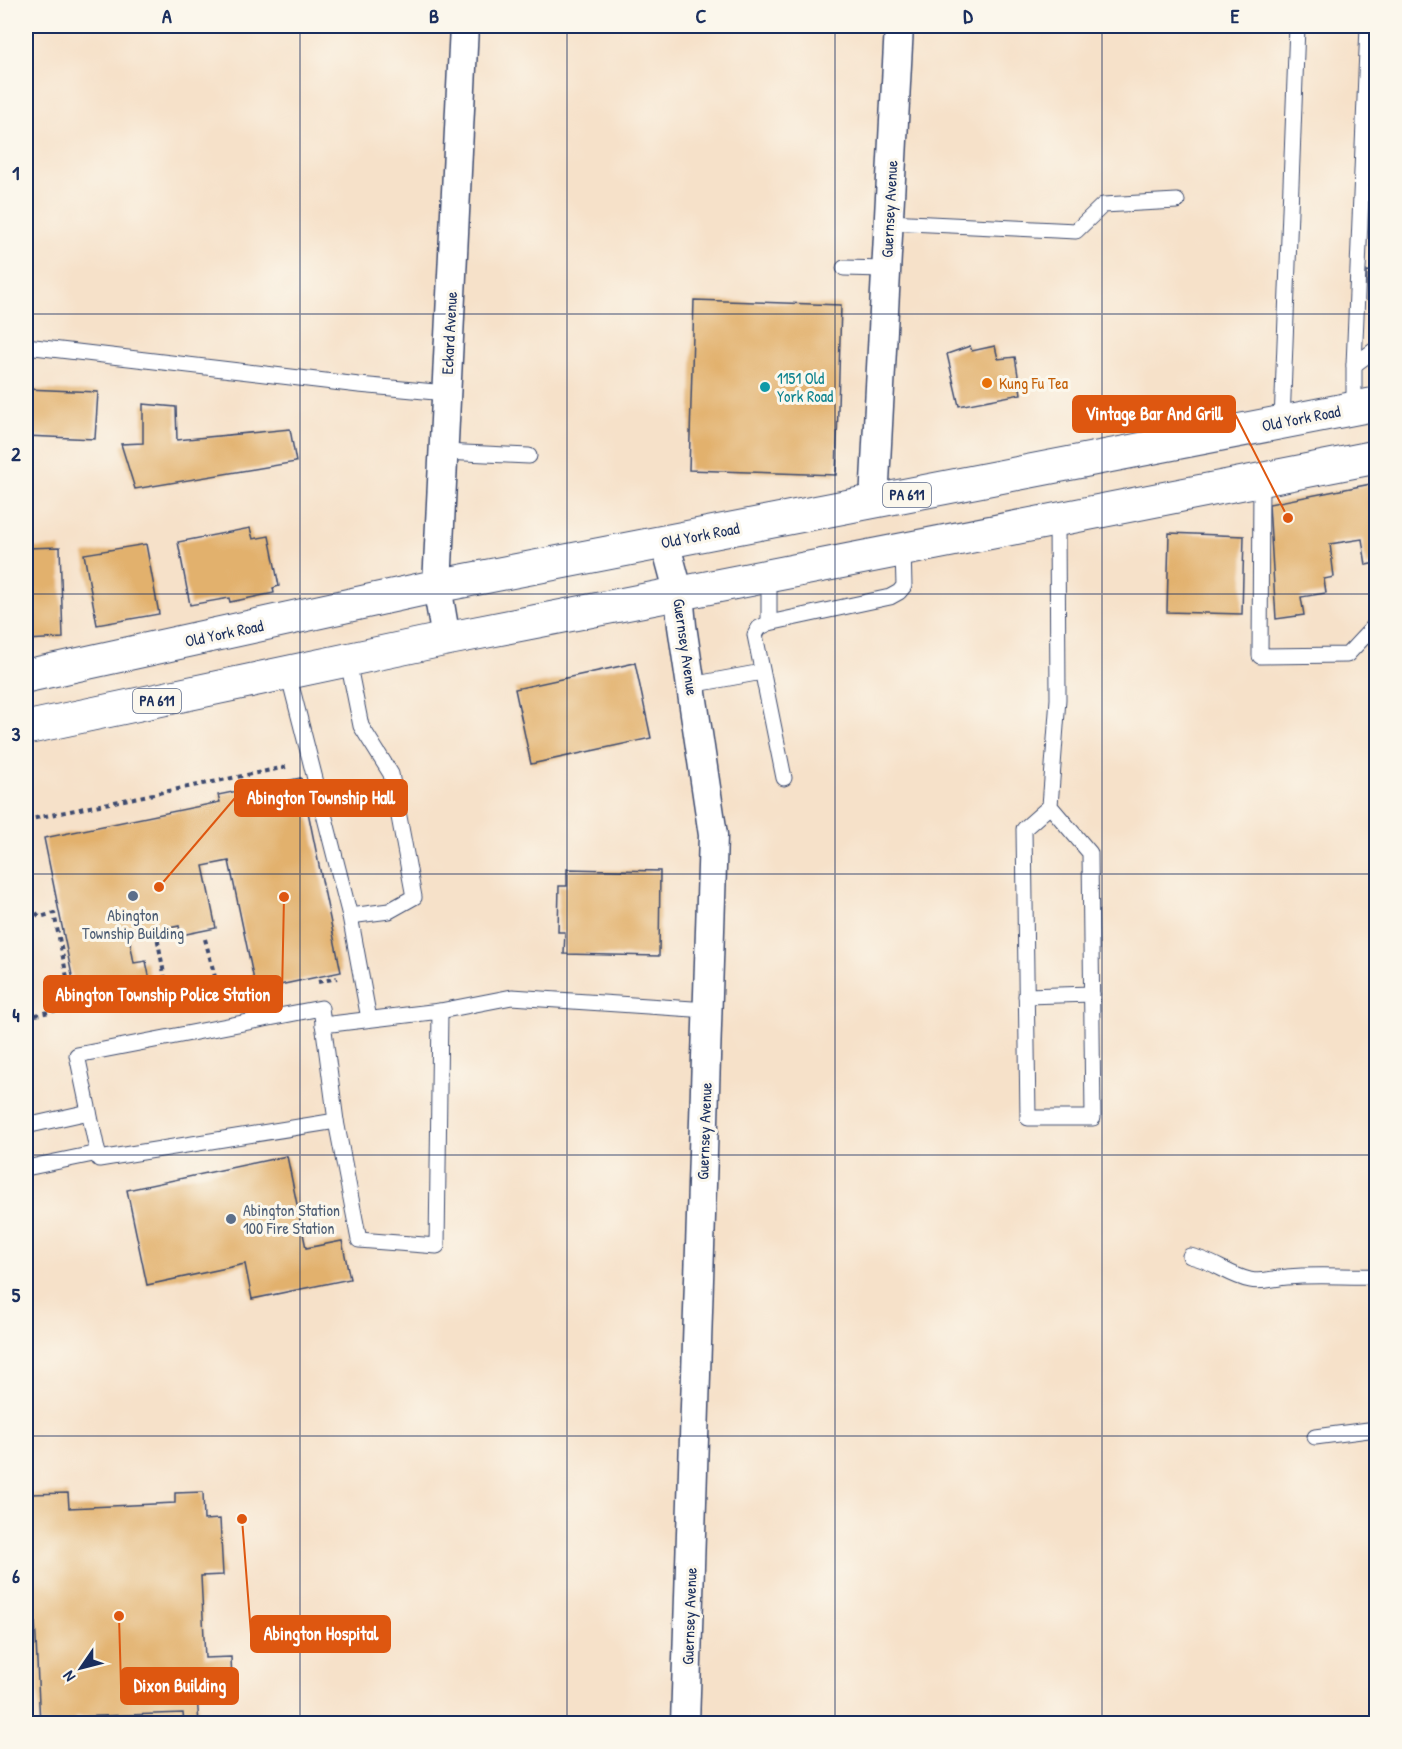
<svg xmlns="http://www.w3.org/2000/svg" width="1402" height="1749" font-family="'Patrick Hand',sans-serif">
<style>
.building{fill:#e2b16d}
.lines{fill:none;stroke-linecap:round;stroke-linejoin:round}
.service-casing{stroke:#3c4a6e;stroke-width:17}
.minor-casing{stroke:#3c4a6e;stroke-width:31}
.trunk-casing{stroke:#3c4a6e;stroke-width:35}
.path{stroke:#3c4a6e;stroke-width:4;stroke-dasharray:4.5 4.5;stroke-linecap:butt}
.service{stroke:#fff;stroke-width:15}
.minor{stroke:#fff;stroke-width:28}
.trunk{stroke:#fff;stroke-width:33}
.grid{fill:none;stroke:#1b2f5e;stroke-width:1.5;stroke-opacity:0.55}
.food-dot{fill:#e8710a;stroke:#fbf7ec;stroke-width:2}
.culture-dot{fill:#0f9aa8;stroke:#fbf7ec;stroke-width:2}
.service-dot{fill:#5c6f8a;stroke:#fbf7ec;stroke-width:2}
.labels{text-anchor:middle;stroke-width:6;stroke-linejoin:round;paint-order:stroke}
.shield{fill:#fbf7ec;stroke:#5e6b89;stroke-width:1.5}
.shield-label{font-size:15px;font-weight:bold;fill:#1b2f5e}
.street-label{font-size:16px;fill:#1b2f5e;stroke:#fbf7ec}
.culture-label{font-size:16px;fill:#0d838f;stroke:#fbf7ec;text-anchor:start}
.food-label{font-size:16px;fill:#c56008;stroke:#fbf7ec;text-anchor:start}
.service-label{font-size:16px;fill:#4e5e75;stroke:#fbf7ec}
.leader{fill:none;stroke:#de5710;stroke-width:2}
.callout-dot{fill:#de5710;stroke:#fbf7ec;stroke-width:2}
.callout{fill:#de5710;stroke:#de5710;stroke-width:2}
.callout-label{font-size:18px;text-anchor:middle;font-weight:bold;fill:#fff}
.neatline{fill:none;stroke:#1b2f5e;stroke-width:2}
.grid-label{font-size:20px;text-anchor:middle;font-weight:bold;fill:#1b2f5e}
</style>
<rect width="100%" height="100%" fill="#fbf7ec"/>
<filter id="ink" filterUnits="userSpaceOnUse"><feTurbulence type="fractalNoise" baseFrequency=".0167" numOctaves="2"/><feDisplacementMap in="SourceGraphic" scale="12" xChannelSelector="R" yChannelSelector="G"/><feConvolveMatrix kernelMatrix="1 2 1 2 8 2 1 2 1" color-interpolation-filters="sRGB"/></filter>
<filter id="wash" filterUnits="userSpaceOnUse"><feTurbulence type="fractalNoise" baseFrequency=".008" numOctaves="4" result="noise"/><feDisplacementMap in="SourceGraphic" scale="24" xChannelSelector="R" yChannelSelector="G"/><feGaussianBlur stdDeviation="1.35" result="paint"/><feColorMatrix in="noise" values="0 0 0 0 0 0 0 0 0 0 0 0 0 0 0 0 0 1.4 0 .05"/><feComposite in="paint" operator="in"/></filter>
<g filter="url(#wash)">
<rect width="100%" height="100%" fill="#f6e1c9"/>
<g id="blocks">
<g class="building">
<path d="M1367 271 1376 272V299L1367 300Z"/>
<path d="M694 300 841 305 836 475 689 470Z"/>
<path d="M970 346 972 351 995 346 998 359 1015 357 1021 394 959 406 947 354Z"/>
<path d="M26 389 98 392 95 439 26 436Z"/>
<path d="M143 404 176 407 177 440 290 429 296 462 135 489 121 444 143 443Z"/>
<path d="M1376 483V563L1366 565 1362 539 1330 544 1334 577 1324 579 1326 593 1301 597 1304 615 1276 619 1269 504Z"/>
<path d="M250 528 253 539 269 536 279 586 273 588 274 593 230 602 229 598 190 605 178 542Z"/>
<path d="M1169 533 1244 536 1242 614 1167 612Z"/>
<path d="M146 544 159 614 97 625 84 554Z"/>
<path d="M60 547 63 638 26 640V548Z"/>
<path d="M635 663 651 738 531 764 515 689Z"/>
<path d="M301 778 341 972 256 990 229 861 203 866 216 928 181 935 179 926 129 936 134 963 146 961 151 985 77 1000 44 838 220 802 218 795Z"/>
<path d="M567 869 660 871 659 956 564 954 565 932H558L559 886H567Z"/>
<path d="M287 1156 306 1248 342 1241 350 1279 252 1299 245 1264 147 1285 127 1190Z"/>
<path d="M203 1492 204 1520 220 1519 223 1575 201 1576 205 1658 231 1657 232 1682H215L216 1695 197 1696 199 1724H184L183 1713 75 1717V1724H40L29 1494 68 1493 69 1508 175 1503V1493Z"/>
</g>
</g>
</g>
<g filter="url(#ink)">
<use href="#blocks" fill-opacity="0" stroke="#3c4a6e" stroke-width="1.5"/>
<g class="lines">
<defs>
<g id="service">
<path d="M1368 126 1376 151"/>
<path d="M888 222 1076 231 1103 205 1177 201"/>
<path d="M844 268 885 269"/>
<path d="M26 346 359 385 446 393"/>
<path d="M1354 365 1376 349"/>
<path d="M1354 408V365L1368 26"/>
<path d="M1282 422 1297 26"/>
<path d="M444 452 529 456"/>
<path d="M1261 480 1260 656 1347 655 1376 624"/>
<path d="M769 577V623L759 628 755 635 784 778"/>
<path d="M769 623 890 597 899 592 904 586 903 551"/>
<path d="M348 661 361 726 391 774 414 897 389 911 350 916"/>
<path d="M288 673 350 916 369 1019"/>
<path d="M691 685 762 672"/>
<path d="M1050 806 1024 829 1028 1118H1093L1090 853 1050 806 1058 699 1057 520"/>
<path d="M1026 996 1092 994"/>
<path d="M321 1008 336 1121 99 1159 77 1055Z"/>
<path d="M440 1011 512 997 708 1010"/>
<path d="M323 1025 440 1011 437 1246 359 1240 336 1121"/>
<path d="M26 1126 89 1112"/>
<path d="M26 1168 98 1153"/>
<path d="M1190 1256C1212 1260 1230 1276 1250 1280 1263 1283 1274 1278 1287 1277 1317 1274 1347 1277 1376 1276"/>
<path d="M1315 1437 1376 1429"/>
</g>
<g id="minor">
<path d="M874 501 899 26"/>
<path d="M665 542 679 594 682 626 713 835 685 1724"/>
<path d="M446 639 437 586 464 26"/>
</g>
<g id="trunk">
<path d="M26 676 437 586 1376 404"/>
<path d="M26 728 446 639 1376 457"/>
</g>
</defs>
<use href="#service" class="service-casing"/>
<use href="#minor" class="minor-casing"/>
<use href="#trunk" class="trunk-casing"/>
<g class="path">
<path d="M26 820 286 767"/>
<path d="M26 870 32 909 40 917 54 913 73 1007"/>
<path d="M156 931 171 1011"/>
<path d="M205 939 220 996"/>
<path d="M318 982 337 978"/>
<path d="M26 1017 166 987 209 996 246 995"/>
</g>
<use href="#service" class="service"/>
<use href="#minor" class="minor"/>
<use href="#trunk" class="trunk"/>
</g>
</g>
<path class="grid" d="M300 26V1724M567 26V1724M835 26V1724M1102 26V1724M26 314H1376M26 594H1376M26 874H1376M26 1155H1376M26 1436H1376"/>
<circle class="food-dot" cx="987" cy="383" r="6"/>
<circle class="culture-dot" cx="765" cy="387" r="6"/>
<g class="service-dot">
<circle cx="133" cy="896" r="6"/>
<circle cx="231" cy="1219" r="6"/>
</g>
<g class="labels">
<g class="shield">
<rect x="883" y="483" width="48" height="24" rx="4.5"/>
<rect x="133" y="689" width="48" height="24" rx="4.5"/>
</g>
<g class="shield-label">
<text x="907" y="500">PA 611</text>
<text x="157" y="706">PA 611</text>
</g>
<g class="street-label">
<text transform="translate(889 209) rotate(-87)" y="6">Guernsey Avenue</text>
<text transform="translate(449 333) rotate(-87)" y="6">Eckard Avenue</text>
<text transform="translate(1301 418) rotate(-11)" y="6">Old York Road</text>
<text transform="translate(700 535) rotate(-11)" y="6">Old York Road</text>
<text transform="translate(224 633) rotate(-12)" y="6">Old York Road</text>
<text transform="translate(686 647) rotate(82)" y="6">Guernsey Avenue</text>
<text transform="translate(704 1131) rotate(-88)" y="6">Guernsey Avenue</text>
<text transform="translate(689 1616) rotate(-88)" y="6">Guernsey Avenue</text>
</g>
<g class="culture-label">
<text x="777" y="384">1151 Old<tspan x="777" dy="18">York Road</tspan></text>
</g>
<g class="food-label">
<text x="999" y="389">Kung Fu Tea</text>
</g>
<g class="service-label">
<text x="133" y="921">Abington<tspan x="133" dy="18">Township Building</tspan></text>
<text x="243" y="1216" text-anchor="start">Abington Station<tspan x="243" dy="18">100 Fire Station</tspan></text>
</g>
</g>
<path class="leader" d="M1288 518L1235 414M159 887L235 798M284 897L282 994M242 1519L251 1634M119 1616L121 1686"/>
<g class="callout-dot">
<circle cx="1288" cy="518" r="6"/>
<circle cx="159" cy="887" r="6"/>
<circle cx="284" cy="897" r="6"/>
<circle cx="242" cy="1519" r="6"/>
<circle cx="119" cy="1616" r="6"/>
</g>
<g class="callout">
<rect x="1073" y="396" width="162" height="36" rx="6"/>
<rect x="235" y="780" width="172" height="36" rx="6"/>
<rect x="44" y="976" width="238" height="36" rx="6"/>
<rect x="251" y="1616" width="139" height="36" rx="6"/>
<rect x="121" y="1668" width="117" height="36" rx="6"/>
</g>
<g class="callout-label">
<text x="1154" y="420">Vintage Bar And Grill</text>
<text x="321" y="804">Abington Township Hall</text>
<text x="163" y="1001">Abington Township Police Station</text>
<text x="321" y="1640">Abington Hospital</text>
<text x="180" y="1692">Dixon Building</text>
</g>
<rect width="1402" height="1749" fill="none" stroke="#fbf7ec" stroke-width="66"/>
<g transform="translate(81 1668) rotate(235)" stroke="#fbf7ec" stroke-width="4.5" paint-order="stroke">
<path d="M0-4.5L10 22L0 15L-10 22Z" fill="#1b2f5e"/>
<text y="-9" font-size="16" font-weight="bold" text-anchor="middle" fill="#1b2f5e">N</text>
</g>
<rect x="33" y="33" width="1336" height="1683" class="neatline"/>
<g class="grid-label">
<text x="167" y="23">A</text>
<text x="434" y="23">B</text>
<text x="701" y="23">C</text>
<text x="968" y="23">D</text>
<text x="1235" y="23">E</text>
<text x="16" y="180">1</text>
<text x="16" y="461">2</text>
<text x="16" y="741">3</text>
<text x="16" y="1022">4</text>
<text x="16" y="1302">5</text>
<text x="16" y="1583">6</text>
</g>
</svg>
